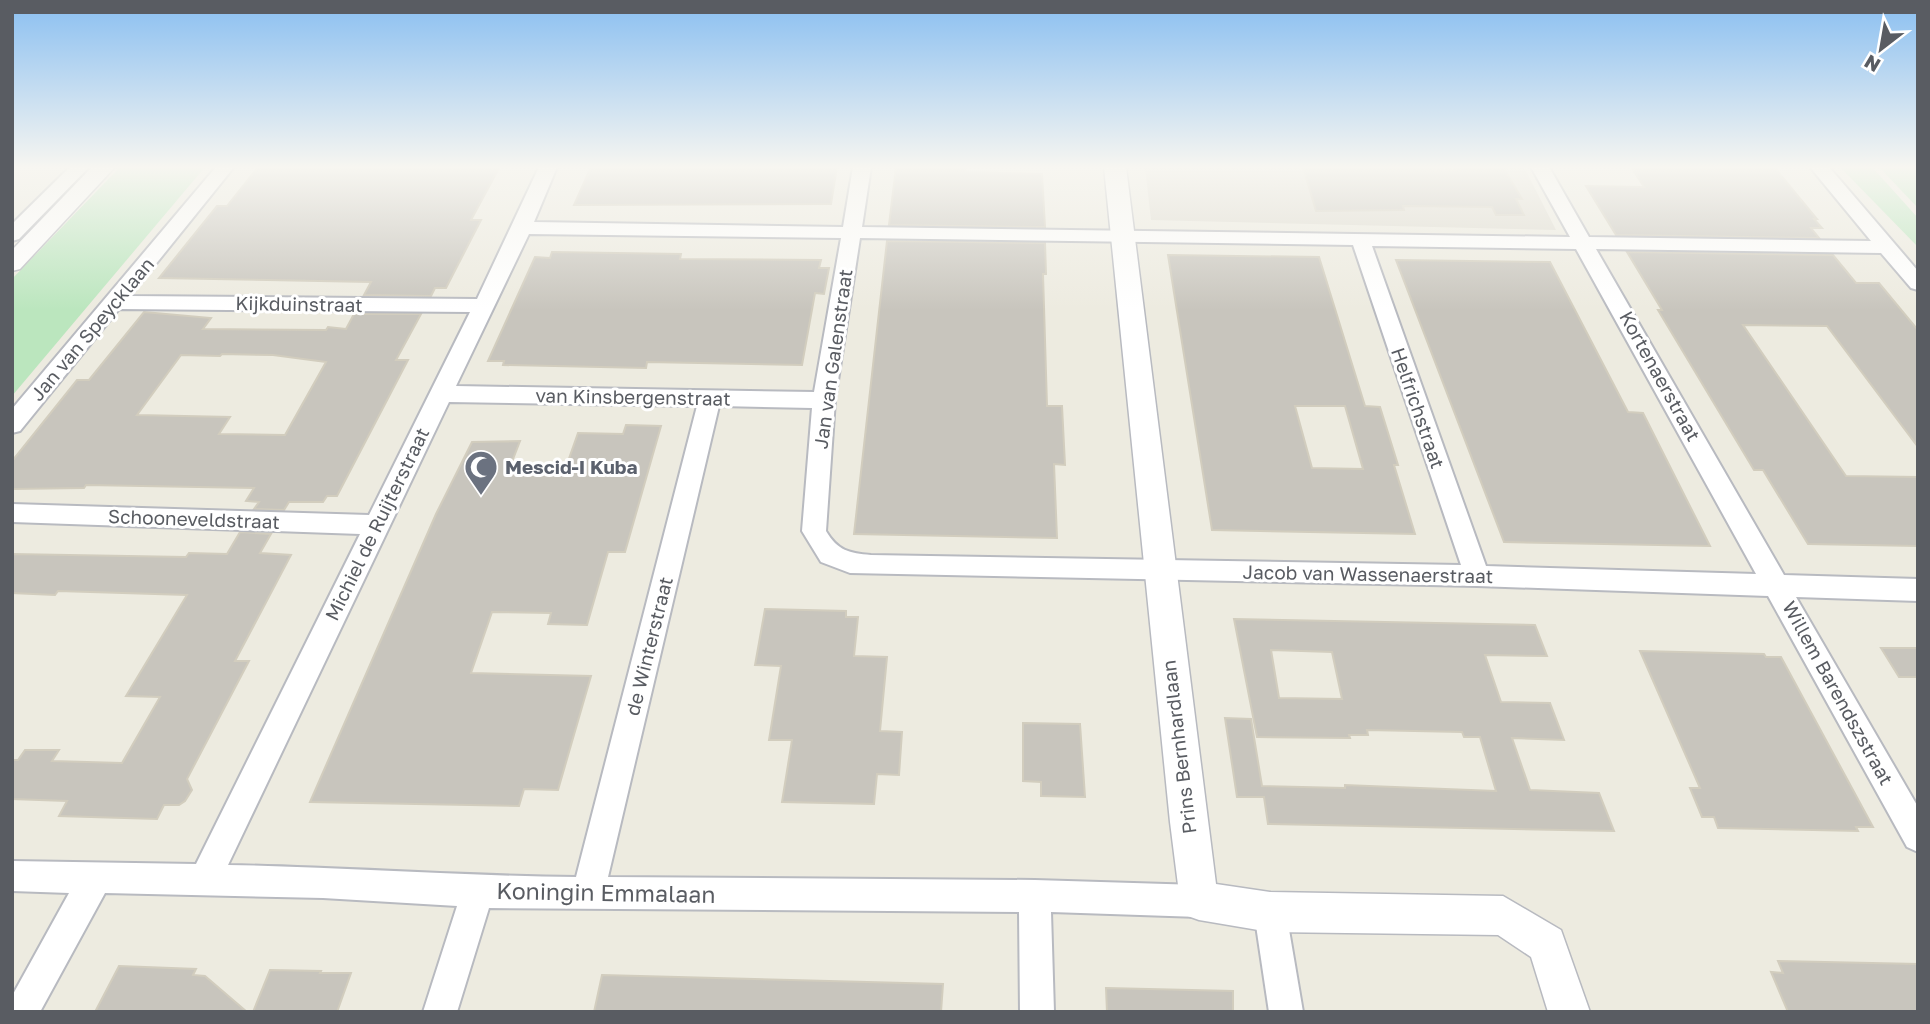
<svg xmlns="http://www.w3.org/2000/svg" width="1930" height="1024" font-family="'Golos Text',sans-serif">
<style>
.education{fill:#dddacf}
.green{fill:#bbe6be}
.building{fill:#c8c5bd;stroke:#d2cdbe;stroke-width:2;fill-rule:evenodd}
.lines{fill:none;stroke-linecap:round;stroke-linejoin:round}
.minor-casing{stroke:#b8bac0;stroke-width:4}
.tertiary-casing{stroke:#b8bac0;stroke-width:3}
.minor{fill:#fff;fill-rule:evenodd}
.tertiary{fill:#fff;fill-rule:evenodd}
.labels{text-anchor:middle;stroke-width:6;stroke-linejoin:round;paint-order:stroke}
.street-label{font-size:19px;fill:#595c62;stroke:#fff}
.worship-label{font-size:19px;font-weight:bold;fill:#5b616d;stroke:#fff;text-anchor:start}
.near-street-label{font-size:23px;fill:#595c62;stroke:#fff}
</style>
<rect width="100%" height="100%" fill="#edebe0"/>
<path class="education" d="M1145 167H1524L1556 230 1151 220Z"/>
<g class="green">
<path d="M120 167H205L12 396V279Z"/>
<path d="M1840 167H1872L1918 218V247Z"/>
<path d="M1879 167H1918V208Z"/>
</g>
<g class="building">
<path d="M258 167H487L499 168 471 220H481L446 288H435L431 296 364 295 371 282 159 278 217 206H227Z"/>
<path d="M591 167H837L831 204 574 205Z"/>
<path d="M896 167H965V172L1042 174 1045 227 889 225Z"/>
<path d="M1303 167 1456 170 1455 167H1503L1522 199H1516L1524 215H1496L1492 207 1403 206 1404 210 1316 211Z"/>
<path d="M1631 167H1774L1817 219H1814L1822 228H1811L1819 238 1616 235 1586 186 1644 187Z"/>
<path d="M887 241 1045 243 1046 274H1043L1047 406H1062L1065 465 1054 464 1057 538 854 534Z"/>
<path d="M552 252 681 254 680 259 821 260 819 268H829L824 294 815 293 802 365 647 362 646 368 503 365 504 361H488L535 257 550 258Z"/>
<path d="M1627 252 1833 255 1856 283H1879L1918 330V447L1827 326 1743 325 1846 476 1918 477V546L1808 544 1763 470H1754L1658 310H1662Z"/>
<path d="M1168 255 1319 257 1365 406 1380 407 1398 465H1394L1415 534 1212 530ZM1295 406H1345L1363 469 1312 468Z"/>
<path d="M1396 260 1550 262 1628 412 1643 413 1710 546 1504 542Z"/>
<path d="M144 312 211 318 203 329 326 330 328 327 346 329 354 314H421L396 360H408L337 496H327L323 502H289L284 510 254 509 259 502 246 501 254 488 86 485 84 488 12 489V461L77 380H89ZM222 354 273 355 326 362 285 435 219 434 230 417 137 415 181 355 220 356Z"/>
<path d="M626 425 661 426 625 552H608L587 625 548 624 551 613 492 612 471 673 591 676 558 790 524 789 519 806 310 802 436 514 472 442 520 441 510 467H566L578 433 623 434Z"/>
<path d="M240 532 271 534 260 553 291 555 235 661H249L187 779 192 790 185 801 179 805H164L157 819 59 816 67 801 12 799V760H18L25 750H59L52 761 122 763 160 697 126 696 187 595 58 591 55 595 12 593V554L186 557 189 553 227 554Z"/>
<path d="M765 609 846 611V617H858L854 656 887 657 880 731 902 732 899 775 877 774 874 804 782 802 792 740H769L781 666 755 665Z"/>
<path d="M1234 619 1535 625 1547 656 1485 655 1501 702 1550 703 1564 740 1512 738 1530 790 1599 793 1614 831 1268 824 1264 797H1237L1225 718 1251 719 1262 786 1345 788V785L1496 791 1480 737H1464L1462 732 1367 730 1368 735H1349L1350 738 1257 737ZM1271 650 1332 652 1342 699 1279 698Z"/>
<path d="M1881 648H1918V677H1899Z"/>
<path d="M1640 651 1764 654 1766 657H1781L1873 827H1856L1858 831 1718 828 1714 817H1702L1690 788H1700Z"/>
<path d="M1023 723 1080 724 1085 797 1041 796V782L1023 781Z"/>
<path d="M1778 961 1918 964V1012H1788L1771 972 1783 973Z"/>
<path d="M119 966 196 969 193 975 205 976 247 1012H95Z"/>
<path d="M270 970 321 971 320 973H351L337 1012H253Z"/>
<path d="M602 975 943 984 941 1012H594Z"/>
<path d="M1106 988 1233 991V1012H1107Z"/>
</g>
<g class="lines">
<defs>
<g id="minor">
<path d="M70 167H89L19 239 12 241V224Z"/>
<path d="M216 167H234L130 296 477 299 539 167H557L534 222 843 227 853 167H871L862 227 1570 237 1531 167H1549L1589 237 1871 241 1810 167H1829L1918 271V290L1911 288 1881 253 1596 249 1784 575 1918 579V601L1796 597 1918 807V852L1907 847 1768 596 1477 586 850 573 821 562 802 531 812 408 719 406 608 877 1035 880 1199 885 1210 890 1215 901 1210 912 1199 917 1051 912 1054 1012H1020L1019 912 489 908 457 1012H423L457 906 323 898 105 893 40 1012H12V996L69 893 12 891V861L196 864 360 534 12 522V504L369 515 470 312 119 309 20 431 12 433V409ZM529 234 841 238 814 392 456 386ZM860 238 1353 245 1461 565 871 555C849 553 838 551 826 531L835 400ZM1372 246 1576 249 1756 574 1486 566ZM449 402 697 406 576 877C460 876 344 867 228 865Z"/>
<path d="M1270 896 1281 901 1286 912 1303 1012H1269L1254 912 1259 901Z"/>
</g>
<g id="tertiary">
<path d="M92 167H115L20 269 12 271V250Z"/>
<path d="M1104 167H1126L1216 884 1270 892 1503 896 1561 930 1590 1012H1548L1531 957 1498 935 1270 932 1199 920 1185 915 1180 901 1170 822Z"/>
</g>
</defs>
<use href="#minor" class="minor-casing"/>
<use href="#tertiary" class="tertiary-casing"/>
<use href="#minor" class="minor"/>
<use href="#tertiary" class="tertiary"/>
</g>
<linearGradient id="sky" x2="0" y2="1"><stop stop-color="#8abff1"/><stop offset="0.54" stop-color="#f7f6f1"/><stop offset="1" stop-color="#f7f6f1" stop-opacity="0"/></linearGradient>
<rect width="1930" height="310" fill="url(#sky)"/>
<defs>
<symbol id="mosque-pin" viewBox="-11 -11 22 30"><path d="M0 17L-7.5 6A9.5 9.5 0 1 1 7.5 6Z" fill="#6b7280" stroke="#fff"/><path d="M3.5-4.9A6 6 0 1 0 3.5 4.9A5 5 0 1 1 3.5-4.9Z" fill="#fff"/></symbol>
</defs>
<g fill-rule="evenodd">
<use href="#mosque-pin" x="462" y="448" width="38" height="52"/>
</g>
<g class="labels">
<g class="street-label">
<text transform="translate(299 304) rotate(1)" y="7">Kijkduinstraat</text>
<text transform="translate(92 329) rotate(-50)" y="7">Jan van Speycklaan</text>
<text transform="translate(833 359) rotate(-82)" y="7">Jan van Galenstraat</text>
<text transform="translate(1660 376) rotate(61)" y="7">Kortenaerstraat</text>
<text transform="translate(633 397) rotate(1)" y="7">van Kinsbergenstraat</text>
<text transform="translate(1418 408) rotate(71)" y="7">Helfrichstraat</text>
<text transform="translate(194 519) rotate(2)" y="7">Schooneveldstraat</text>
<text transform="translate(377 524) rotate(-64)" y="7">Michiel de Ruijterstraat</text>
<text transform="translate(1368 574) rotate(1)" y="7">Jacob van Wassenaerstraat</text>
<text transform="translate(649 646) rotate(-76)" y="7">de Winterstraat</text>
<text transform="translate(1838 693) rotate(61)" y="7">Willem Barendszstraat</text>
<text transform="translate(1179 747) rotate(-97)" y="7">Prins Bernhardlaan</text>
</g>
<g class="worship-label">
<text x="505" y="474">Mescid-I Kuba</text>
</g>
<g class="near-street-label">
<text transform="translate(606 893) rotate(1)" y="8">Koningin Emmalaan</text>
</g>
</g>
<rect width="1930" height="1024" fill="none" stroke="#595c62" stroke-width="28"/>
<g transform="translate(1881 49) rotate(211)" stroke="#ffffff" stroke-width="5" paint-order="stroke">
<path d="M0-5L12 26L0 18L-12 26Z" fill="#595c62"/>
<text y="-10" font-size="19" font-weight="bold" text-anchor="middle" fill="#595c62">N</text>
</g>
</svg>
